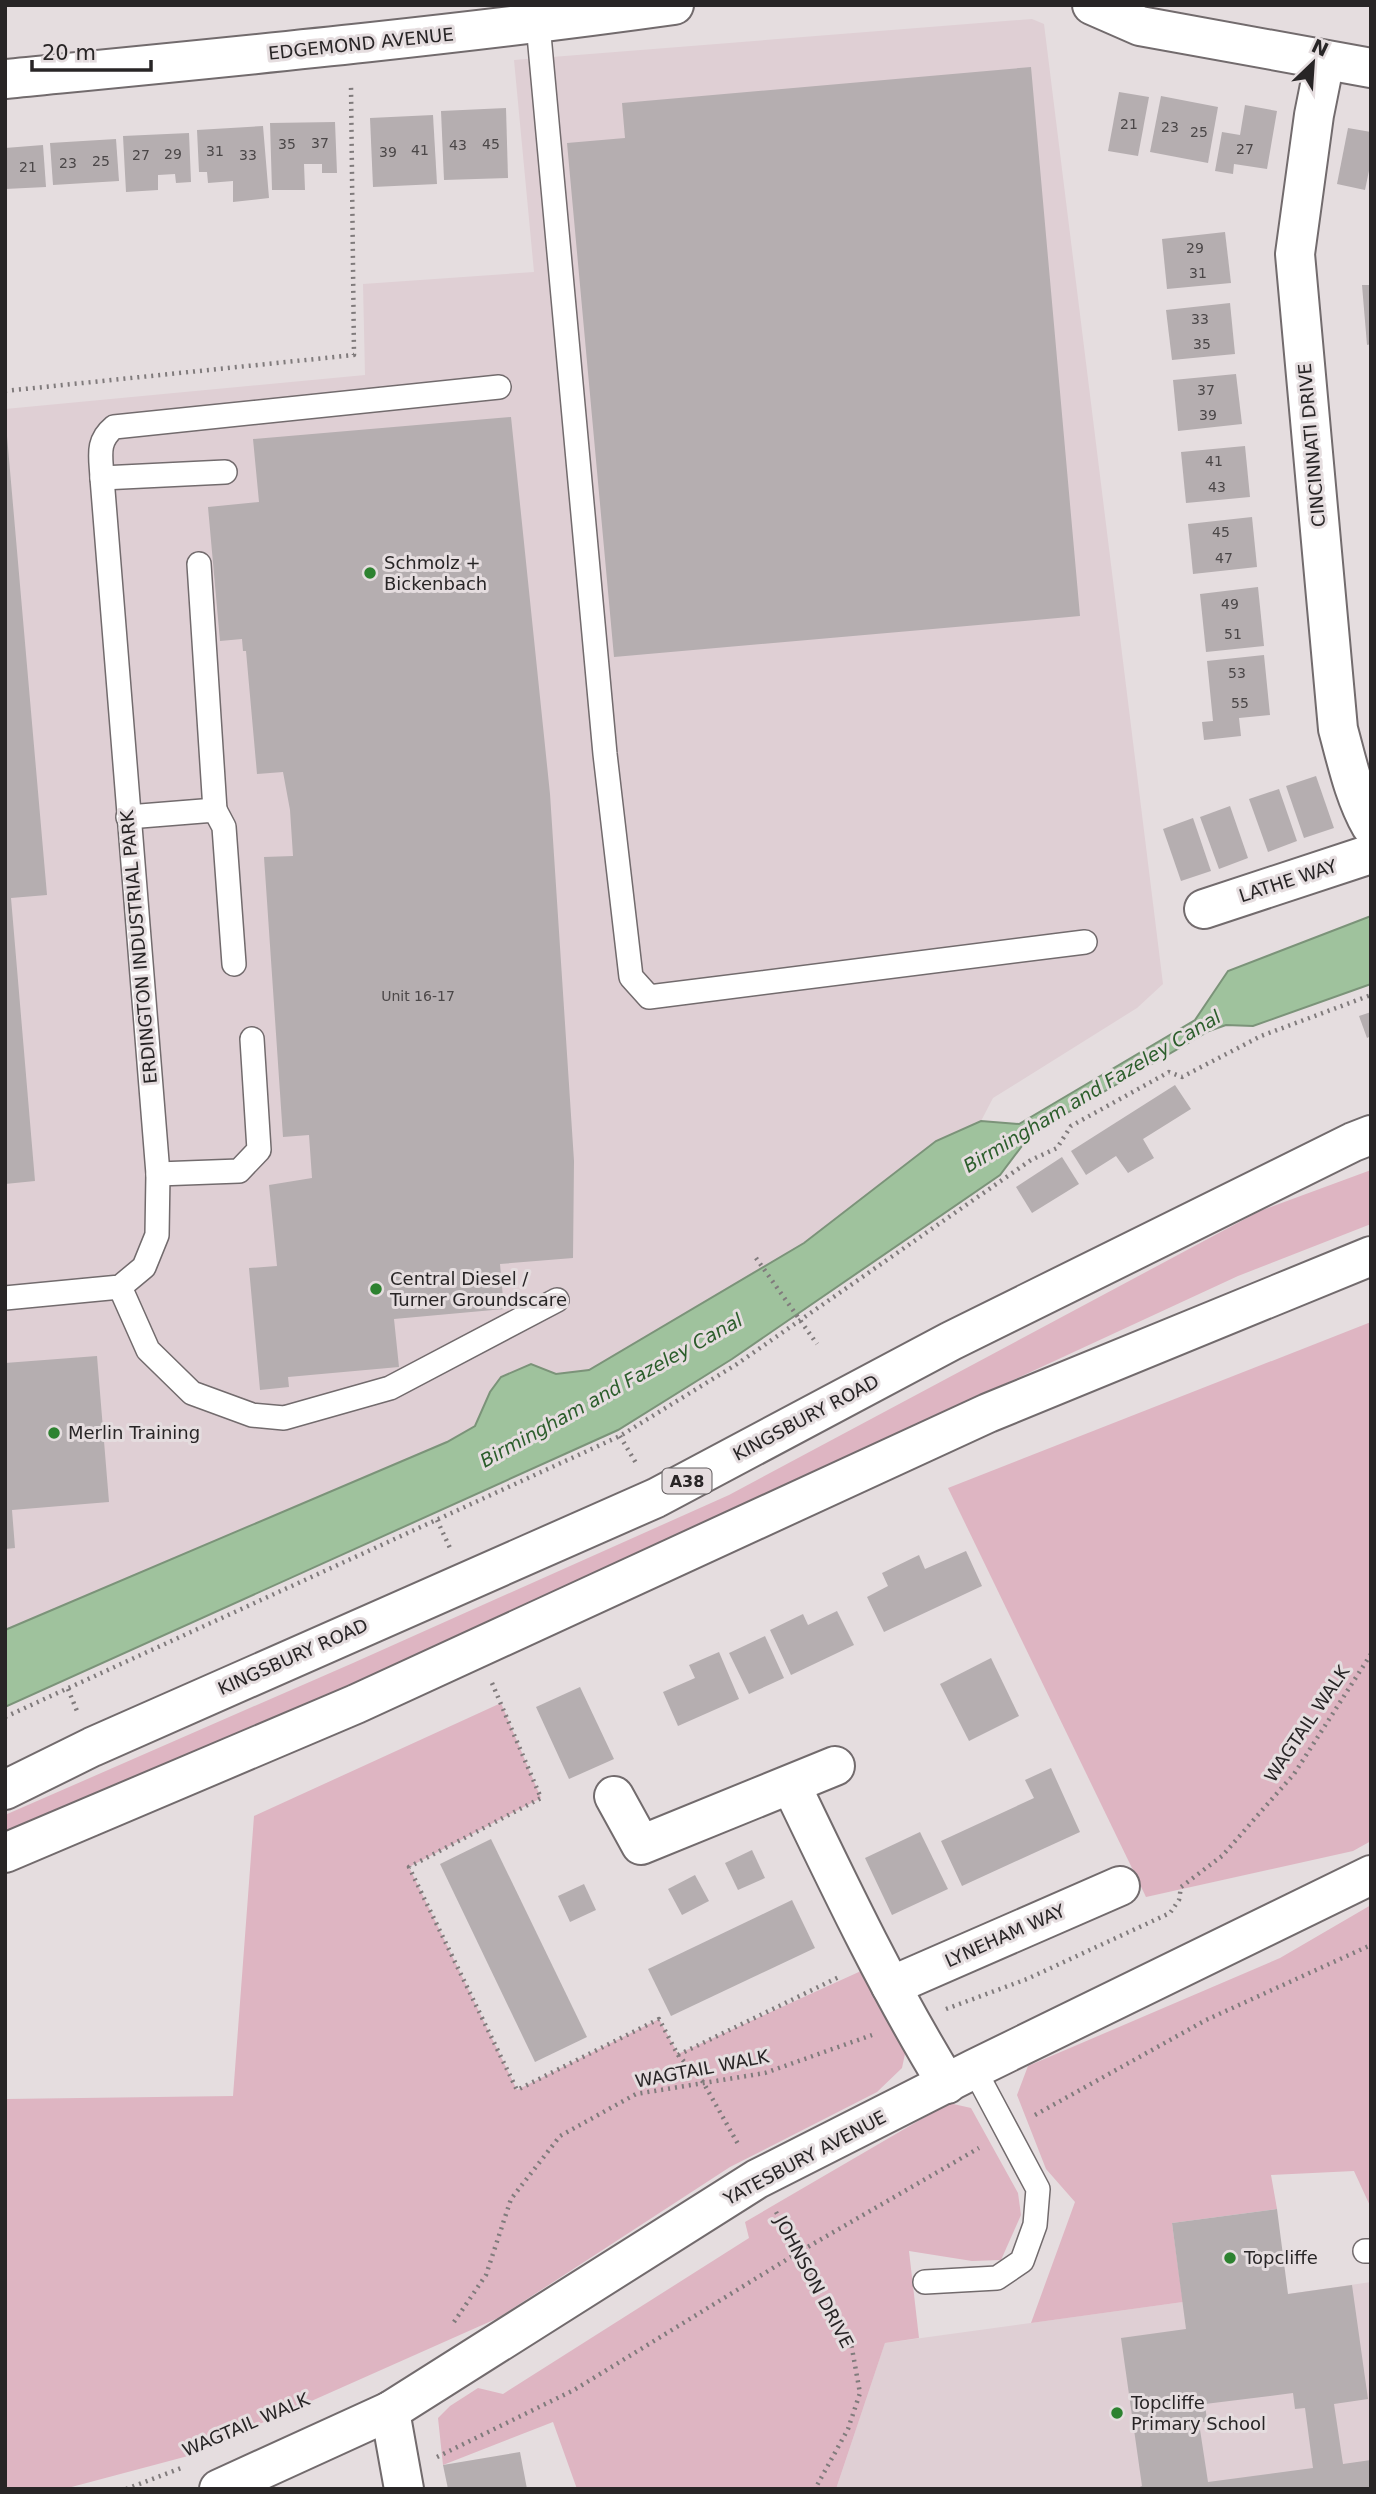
<svg xmlns="http://www.w3.org/2000/svg" width="1376" height="2494" font-family="'DejaVu Sans',sans-serif">
<style>
.built{fill:#dfcfd4}
.green{fill:#deb5c2}
.water{fill:#9fc29d;stroke:#7b9379;stroke-width:2}
.building{fill:#b5aeb0;fill-rule:evenodd}
.lines{fill:none;stroke-linecap:round;stroke-linejoin:round}
.service-casing{stroke:#726b6d;stroke-width:26}
.minor-casing{stroke:#726b6d;stroke-width:42}
.tertiary-casing{stroke:#726b6d;stroke-width:42}
.trunk-casing{stroke:#726b6d;stroke-width:42}
.path{stroke:#807b7c;stroke-width:4.5;stroke-dasharray:2 5;stroke-linecap:butt}
.service{stroke:#fff;stroke-width:23}
.minor{stroke:#fff;stroke-width:38}
.tertiary{stroke:#fff;stroke-width:38}
.trunk{stroke:#fff;stroke-width:38}
.path-bridge{stroke:#807b7c;stroke-width:4.5;stroke-dasharray:2 5;stroke-linecap:butt}
.poi-dot{fill:#2d8230;stroke:#e5dddf;stroke-width:2.5}
.labels{text-anchor:middle;stroke-width:6;stroke-linejoin:round;paint-order:stroke}
.number-label{font-size:14px;fill:#4b4748}
.shield{fill:#e5dddf;stroke:#615c5e;stroke-width:2}
.shield-label{font-size:16px;font-weight:bold;fill:#282526}
.street-label{font-size:18px;fill:#282526;stroke:#e5dddf}
.poi-label{font-size:18px;fill:#282526;stroke:#e5dddf;text-anchor:start}
.water-label{font-size:19px;font-style:italic;fill:#2c5e2c;stroke:#e5dddf}
</style>
<rect width="100%" height="100%" fill="#e5dddf"/>
<g class="built">
<path d="M1032 19 1044 24 1163 984 1137 1008 993 1098 981 1121 936 1141 804 1243 589 1370 556 1374 531 1364 490 1392 475 1426 447 1442 5 1630V409L365 375 363 284 534 272 514 60Z"/>
<path d="M1371 2282V2489H836L885 2343 1183 2302 1295 2343 1288 2294Z"/>
</g>
<g class="green">
<path d="M1371 1170V1224L1238 1276 321 1700 5 1837V1815L353 1663 729 1495 1260 1211Z"/>
<path d="M1371 1322V1841L1353 1851 1146 1897 948 1488Z"/>
<path d="M501 1703 541 1798 409 1867 517 2090 659 2019 678 2054 861 1971 906 2049 902 2068 877 2092 730 2167 498 2318 188 2456 64 2489H5V2099L233 2096 254 1816Z"/>
<path d="M1371 1905V2208L1354 2171 1271 2175 1277 2209 1172 2223 1183 2302 1031 2323 1075 2202 1046 2169 1017 2095 1028 2066 1280 1958Z"/>
<path d="M949 2103 971 2108 1018 2193 1021 2215 1001 2260 972 2261 909 2251 919 2338 885 2343 836 2489H577L553 2422 443 2465 438 2418 450 2406 478 2388 503 2394 749 2238 745 2222Z"/>
</g>
<path class="water" d="M1371 916V984L1253 1026 1226 1025 1209 1031 1031 1134 1000 1175 732 1359 618 1430 5 1707V1630L447 1442 475 1426 490 1392 501 1377 531 1364 556 1374 589 1370 804 1243 936 1141 981 1121 1019 1124 1195 1020 1228 971Z"/>
<g class="building">
<path d="M1031 67 1080 616 614 657 567 143 625 138 622 103Z"/>
<path d="M1119 92 1149 97 1138 156 1108 151Z"/>
<path d="M1161 96 1218 107 1208 163 1150 152Z"/>
<path d="M1245 105 1277 111 1267 169 1234 164 1233 174 1215 171 1222 132 1240 135Z"/>
<path d="M506 108 508 178 444 180 441 111Z"/>
<path d="M433 115 437 184 373 187 370 118Z"/>
<path d="M335 122 337 173H322V164H304L305 190H272L270 123Z"/>
<path d="M263 126 269 198 233 202V181L208 183 207 172H199L197 130Z"/>
<path d="M1348 128 1371 132V161L1365 190 1337 184Z"/>
<path d="M189 133 191 182 176 183 175 174 158 175V190L126 192 123 136Z"/>
<path d="M116 139 119 181 53 185 50 143Z"/>
<path d="M43 145 46 187 5 189V148Z"/>
<path d="M1225 232 1231 283 1167 289 1162 239Z"/>
<path d="M1362 285H1371V344L1367 345Z"/>
<path d="M1230 303 1235 354 1172 360 1166 310Z"/>
<path d="M1236 374 1242 424 1178 431 1173 380Z"/>
<path d="M511 417 550 794 574 1161 573 1258 500 1264 504 1309 394 1319 399 1367 288 1377 289 1387 260 1390 249 1268 277 1266 269 1185 312 1178 309 1135 283 1137 264 857 293 856 290 810 283 772 257 774 246 651H243L242 639 220 641 208 507 259 502 253 439Z"/>
<path d="M5 436H7L47 895 11 898 35 1181 5 1184Z"/>
<path d="M1245 446 1250 497 1186 503 1181 452Z"/>
<path d="M1252 517 1257 567 1193 574 1188 524Z"/>
<path d="M1258 587 1264 646 1206 652 1200 594Z"/>
<path d="M1264 655 1270 715 1239 718 1241 736 1204 740 1202 722 1213 721 1207 661Z"/>
<path d="M1316 776 1334 828 1304 838 1286 786Z"/>
<path d="M1279 789 1297 841 1268 852 1249 799Z"/>
<path d="M1230 806 1248 858 1219 869 1200 817Z"/>
<path d="M1193 818 1211 871 1181 881 1163 829Z"/>
<path d="M1371 1012V1036L1367 1038 1359 1016Z"/>
<path d="M1175 1085 1191 1109 1143 1139 1154 1158 1128 1173 1116 1156 1086 1175 1071 1151Z"/>
<path d="M1062 1157 1079 1184 1032 1213 1016 1187Z"/>
<path d="M97 1356 109 1502 12 1510 15 1548 5 1549V1363Z"/>
<path d="M966 1551 982 1586 884 1632 867 1597 888 1586 882 1573 919 1555 925 1569Z"/>
<path d="M837 1611 854 1645 791 1675 770 1630 803 1614 808 1625Z"/>
<path d="M765 1636 784 1678 749 1694 729 1653Z"/>
<path d="M719 1652 739 1699 678 1726 663 1692 695 1678 689 1665Z"/>
<path d="M991 1658 1019 1716 969 1741 940 1684Z"/>
<path d="M580 1687 614 1759 569 1779 536 1707Z"/>
<path d="M1051 1768 1080 1832 962 1886 941 1841 1034 1798 1025 1780Z"/>
<path d="M920 1832 948 1889 892 1915 865 1858Z"/>
<path d="M491 1839 587 2037 535 2062 440 1864Z"/>
<path d="M752 1850 765 1878 738 1890 725 1863Z"/>
<path d="M695 1875 709 1901 682 1915 668 1889Z"/>
<path d="M584 1884 596 1910 570 1922 558 1896Z"/>
<path d="M792 1900 815 1948 671 2016 648 1969Z"/>
<path d="M1277 2209 1288 2294 1352 2285 1368 2399 1334 2404 1343 2464 1371 2460V2489H1135L1142 2486 1121 2338 1186 2329 1172 2223ZM1293 2393 1295 2409 1305 2408 1313 2468 1208 2482 1199 2423 1207 2421 1205 2404Z"/>
<path d="M520 2452 527 2489H448L443 2465Z"/>
</g>
<g class="lines">
<defs>
<g id="service">
<path d="M538 24 605 754 631 977 649 997 1085 942"/>
<path d="M102 478 225 472"/>
<path d="M199 564 215 810"/>
<path d="M128 817 215 810 224 827 234 964"/>
<path d="M158 1174 239 1171 259 1150 252 1039"/>
<path d="M120 1287 148 1350 192 1393 252 1415 284 1418 390 1388 557 1300"/>
<path d="M5 1298 120 1287 144 1267 157 1235 158 1174 102 478C101 456 96 442 114 427L499 387"/>
<path d="M1365 2251H1371"/>
<path d="M925 2282 997 2278 1022 2261 1035 2225 1038 2189 974 2069"/>
</g>
<g id="minor">
<path d="M1092 5 1140 26 1371 68"/>
<path d="M1325 60 1314 115 1295 254 1338 729C1347 762 1354 796 1371 826"/>
<path d="M5 79C229 57 452 36 674 5"/>
<path d="M1204 909 1371 854"/>
<path d="M791 1785C840 1887 888 1988 947 2084"/>
<path d="M614 1796 641 1845 835 1766"/>
<path d="M891 1986 1120 1886"/>
<path d="M390 2411 404 2489"/>
</g>
<path id="tertiary" d="M219 2489 390 2411 757 2179 974 2069 1371 1875"/>
<g id="trunk">
<path d="M5 1790 92 1747 656 1498 951 1341 1353 1142 1371 1135"/>
<path d="M5 1853 356 1704 988 1413 1371 1256"/>
</g>
</defs>
<use href="#service" class="service-casing"/>
<use href="#minor" class="minor-casing"/>
<use href="#tertiary" class="tertiary-casing"/>
<use href="#trunk" class="trunk-casing"/>
<g class="path">
<path d="M5 391 354 355 351 85"/>
<path d="M620 1436 636 1463"/>
<path d="M437 1520 450 1548"/>
<path d="M492 1683 541 1798 409 1867 517 2090 659 2019 678 2055 703 2082 738 2144"/>
<path d="M68 1689 77 1711"/>
<path d="M5 1717 620 1436 737 1364 1031 1160 1057 1148 1071 1126 1169 1072 1182 1077 1261 1036 1371 995"/>
<path d="M946 2009 1027 1979 1170 1913 1179 1900 1181 1887 1222 1856 1294 1774 1371 1654"/>
<path d="M678 2055 841 1976"/>
<path d="M1035 2115 1206 2020 1371 1945"/>
<path d="M776 2212 851 2343 860 2393 848 2429 815 2489"/>
<path d="M454 2322 486 2275 511 2199 560 2136 636 2094 765 2073 872 2035"/>
<path d="M437 2457 574 2390 799 2252 979 2148"/>
<path d="M126 2489 184 2467"/>
</g>
<use href="#service" class="service"/>
<use href="#minor" class="minor"/>
<use href="#tertiary" class="tertiary"/>
<use href="#trunk" class="trunk"/>
<path class="path-bridge" d="M756 1258 817 1344"/>
</g>
<g class="poi-dot">
<circle cx="370" cy="573" r="7"/>
<circle cx="376" cy="1289" r="7"/>
<circle cx="54" cy="1433" r="7"/>
<circle cx="1230" cy="2258" r="7"/>
<circle cx="1117" cy="2413" r="7"/>
</g>
<g class="labels">
<g class="number-label">
<text x="1129" y="129">21</text>
<text x="1170" y="132">23</text>
<text x="1199" y="137">25</text>
<text x="320" y="148">37</text>
<text x="287" y="149">35</text>
<text x="491" y="149">45</text>
<text x="458" y="150">43</text>
<text x="1245" y="154">27</text>
<text x="420" y="155">41</text>
<text x="215" y="156">31</text>
<text x="388" y="157">39</text>
<text x="173" y="159">29</text>
<text x="141" y="160">27</text>
<text x="248" y="160">33</text>
<text x="101" y="166">25</text>
<text x="68" y="168">23</text>
<text x="28" y="172">21</text>
<text x="1195" y="253">29</text>
<text x="1198" y="278">31</text>
<text x="1200" y="324">33</text>
<text x="1202" y="349">35</text>
<text x="1206" y="395">37</text>
<text x="1208" y="420">39</text>
<text x="1214" y="466">41</text>
<text x="1217" y="492">43</text>
<text x="1221" y="537">45</text>
<text x="1224" y="563">47</text>
<text x="1230" y="609">49</text>
<text x="1233" y="639">51</text>
<text x="1237" y="678">53</text>
<text x="1240" y="708">55</text>
<text x="418" y="1001">Unit 16-17</text>
</g>
<rect class="shield" x="662.5" y="1468.5" width="49" height="25" rx="5"/>
<g class="shield-label">
<text x="687" y="1487">A38</text>
</g>
<g class="street-label">
<text transform="translate(361 44) rotate(-6)" y="6">EDGEMOND AVENUE</text>
<text transform="translate(1312 445) rotate(-95)" y="6">CINCINNATI DRIVE</text>
<text transform="translate(1288 881) rotate(-18)" y="6">LATHE WAY</text>
<text transform="translate(139 947) rotate(-95)" y="6">ERDINGTON INDUSTRIAL PARK</text>
<text transform="translate(806 1418) rotate(-28)" y="6">KINGSBURY ROAD</text>
<text transform="translate(293 1657) rotate(-24)" y="6">KINGSBURY ROAD</text>
<text transform="translate(1307 1724) rotate(-56)" y="6">WAGTAIL WALK</text>
<text transform="translate(1005 1936) rotate(-24)" y="6">LYNEHAM WAY</text>
<text transform="translate(702 2069) rotate(-11)" y="6">WAGTAIL WALK</text>
<text transform="translate(805 2158) rotate(-28)" y="6">YATESBURY AVENUE</text>
<text transform="translate(814 2282) rotate(62)" y="6">JOHNSON DRIVE</text>
<text transform="translate(246 2425) rotate(-23)" y="6">WAGTAIL WALK</text>
</g>
<g class="poi-label">
<text x="384" y="569">Schmolz +<tspan x="384" dy="21">Bickenbach</tspan></text>
<text x="390" y="1285">Central Diesel /<tspan x="390" dy="21">Turner Groundscare</tspan></text>
<text x="68" y="1439">Merlin Training</text>
<text x="1244" y="2264">Topcliffe</text>
<text x="1131" y="2409">Topcliffe<tspan x="1131" dy="21">Primary School</tspan></text>
</g>
<g class="water-label">
<text transform="translate(1092 1091) rotate(-31)" y="7">Birmingham and Fazeley Canal</text>
<text transform="translate(611 1390) rotate(-29)" y="7">Birmingham and Fazeley Canal</text>
</g>
</g>
<rect width="1376" height="2494" fill="none" stroke="#282526" stroke-width="14"/>
<g transform="translate(1313 63) rotate(25)" stroke="#e5dddf" stroke-width="5" paint-order="stroke">
<path d="M0-5L12 26L0 18L-12 26Z" fill="#282526"/>
<text y="-10" font-size="19" font-weight="bold" text-anchor="middle" fill="#282526">N</text>
</g>
<path d="M32 60v10h119v-10" fill="none" stroke="#282526" stroke-width="3.5"/>
<text x="42" y="60" font-size="21" fill="#282526" stroke="#e5dddf" stroke-width="5" paint-order="stroke">20 m</text>
</svg>
